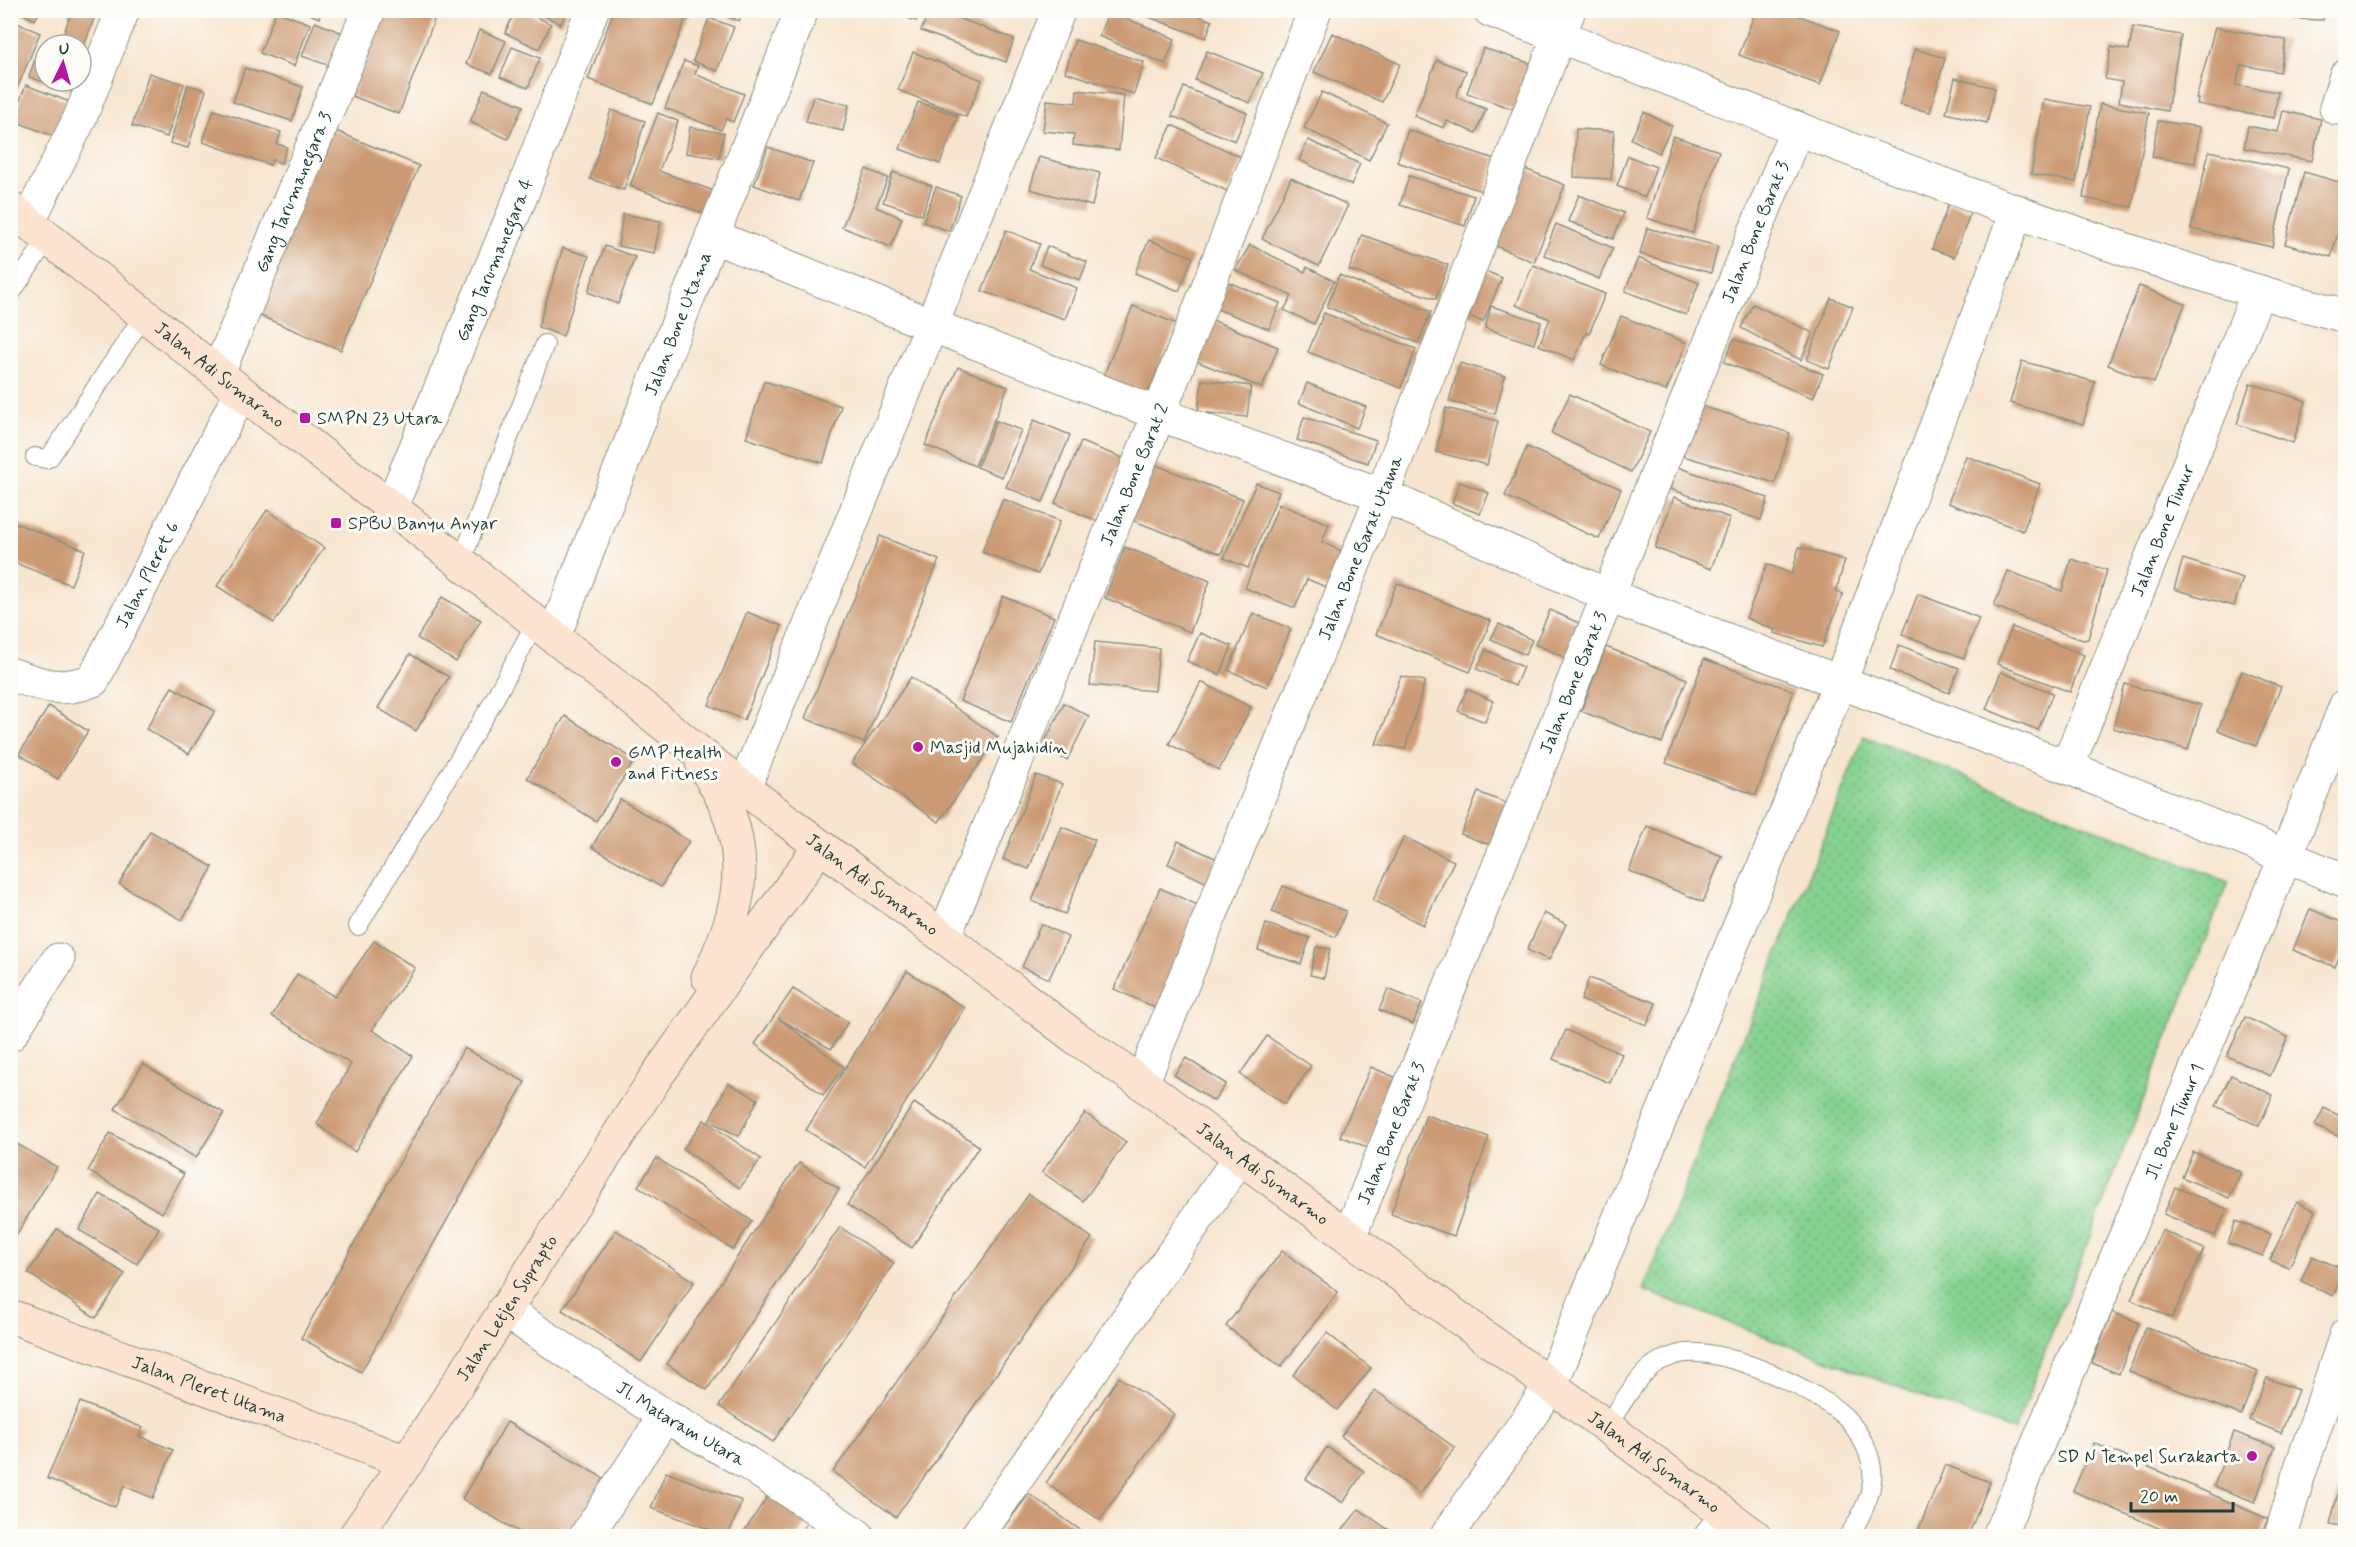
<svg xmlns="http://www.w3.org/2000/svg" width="2356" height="1547" font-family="Mynerve,sans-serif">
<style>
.grass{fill:url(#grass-dots);stroke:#528862;stroke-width:1.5}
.building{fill:#cc9b75}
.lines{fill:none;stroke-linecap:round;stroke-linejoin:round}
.lane-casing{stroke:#8b9182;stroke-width:20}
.street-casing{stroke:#8b9182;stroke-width:35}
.secondary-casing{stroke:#8b9182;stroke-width:35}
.lane{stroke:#fff;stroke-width:18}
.street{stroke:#fff;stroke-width:33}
.secondary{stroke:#fde4d0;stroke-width:33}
.poi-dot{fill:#b5179e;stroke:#fdfcf7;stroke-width:2}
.labels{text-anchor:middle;stroke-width:6;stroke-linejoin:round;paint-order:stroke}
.street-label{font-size:18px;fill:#1f3d34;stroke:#fdfcf7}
.poi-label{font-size:18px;fill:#1f3d34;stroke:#fdfcf7;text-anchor:start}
</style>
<defs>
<pattern id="grass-dots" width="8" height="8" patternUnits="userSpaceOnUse" patternTransform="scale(1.5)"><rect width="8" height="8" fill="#86d291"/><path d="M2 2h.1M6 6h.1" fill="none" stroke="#6dac77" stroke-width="1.8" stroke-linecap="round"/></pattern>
</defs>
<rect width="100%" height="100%" fill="#fdfcf7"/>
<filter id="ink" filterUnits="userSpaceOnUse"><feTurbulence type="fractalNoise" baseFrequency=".0167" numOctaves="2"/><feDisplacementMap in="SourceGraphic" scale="12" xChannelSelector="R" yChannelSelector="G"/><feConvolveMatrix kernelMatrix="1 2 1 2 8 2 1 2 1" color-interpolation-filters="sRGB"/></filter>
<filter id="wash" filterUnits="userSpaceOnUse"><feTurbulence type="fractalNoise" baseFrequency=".008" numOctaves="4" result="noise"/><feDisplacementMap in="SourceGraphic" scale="24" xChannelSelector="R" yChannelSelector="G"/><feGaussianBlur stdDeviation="1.35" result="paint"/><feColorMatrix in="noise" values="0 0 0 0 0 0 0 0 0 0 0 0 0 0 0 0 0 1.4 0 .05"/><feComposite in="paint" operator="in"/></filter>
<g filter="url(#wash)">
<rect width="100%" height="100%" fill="#f7e5cf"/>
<path class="grass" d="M1864 736 2228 882 2014 1431 1643 1290Z"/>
<g id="blocks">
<g class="building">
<path d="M15 10H40L35 20Z"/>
<path d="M72 10H97L81 54V45H60Z"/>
<path d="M300 10H322L319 18Z"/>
<path d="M385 10H438L399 114 352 96Z"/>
<path d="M516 10H523L551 24 539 49 505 33Z"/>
<path d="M531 10H567L561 24Z"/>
<path d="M614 10H689L653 104 588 79Z"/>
<path d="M710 10H743L739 21Z"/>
<path d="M886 10H920L916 21Z"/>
<path d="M929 10H937L1014 39 1006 62 921 31Z"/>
<path d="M1184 10 1212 21 1206 38 1132 11Z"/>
<path d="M1756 10H1784L1840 31 1820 85 1739 55Z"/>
<path d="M2295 10H2323V20L2294 19Z"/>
<path d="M276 11 310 24 294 66 260 53Z"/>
<path d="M1109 11 1175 39 1165 64 1099 36Z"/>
<path d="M709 18 734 27 717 71 693 61Z"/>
<path d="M10 20 40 33 14 96 10 95Z"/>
<path d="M315 22 345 34 333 67 302 56Z"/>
<path d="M2133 27 2181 35 2167 111 2119 102 2122 82 2105 79 2111 47 2129 50Z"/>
<path d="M2215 27 2286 40 2280 72 2241 65 2236 85 2278 92 2274 118 2197 104 2198 99H2196Z"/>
<path d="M479 30 506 41 492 74 466 64Z"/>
<path d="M1332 33 1400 64 1382 102 1314 72Z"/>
<path d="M1075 40 1144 62 1134 94 1065 72Z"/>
<path d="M512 47 540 58 528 88 500 77Z"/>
<path d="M1483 48 1535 65 1519 111 1467 93Z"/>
<path d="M1915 49 1945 58 1930 112 1900 105Z"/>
<path d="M1207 51 1263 73 1250 103 1195 80Z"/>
<path d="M913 52 982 80 966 117 898 90Z"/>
<path d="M36 56 45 58V81H81L77 93 29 77Z"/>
<path d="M1437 60 1466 71 1456 97 1486 109 1476 133 1447 121 1444 128 1414 116Z"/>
<path d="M684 61 698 66 695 74 744 94 733 122 726 119 721 130 665 108Z"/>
<path d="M245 68 303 87 292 121 233 102Z"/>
<path d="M149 73 184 84 167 137 132 126Z"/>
<path d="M1955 78 1995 88 1987 123 1946 113Z"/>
<path d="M26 85 72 103 58 138 12 120Z"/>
<path d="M188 85 206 90 188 148 170 143Z"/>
<path d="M1184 87 1247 113 1235 141 1172 116Z"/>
<path d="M484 89 523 106 508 139 470 122Z"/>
<path d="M1077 90 1124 95 1119 150 1073 145 1074 134 1043 131 1047 100 1076 103Z"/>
<path d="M1322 92 1387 123 1369 160 1304 128Z"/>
<path d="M813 96 849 105 843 131 806 122Z"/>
<path d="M2044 99 2090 107 2076 182 2031 174Z"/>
<path d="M918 102 958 116 940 164 900 149Z"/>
<path d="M2100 104 2149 113 2132 207 2083 198Z"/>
<path d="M214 110 281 132 277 144 287 147 281 163 272 160 270 165 203 142Z"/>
<path d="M611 110 645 121 624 190 590 179Z"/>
<path d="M2283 111 2321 119 2312 161 2244 148 2248 126 2278 132Z"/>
<path d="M1644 112 1672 126 1659 153 1631 139Z"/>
<path d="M658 113 678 121 659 171 714 191 705 214 630 186Z"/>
<path d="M2158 121 2200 127 2195 163 2152 157Z"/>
<path d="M1172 125 1243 158 1227 191 1156 158Z"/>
<path d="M690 127 724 133 719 158 686 153Z"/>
<path d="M329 128 419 166 341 350 251 312Z"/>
<path d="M1576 129 1614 131 1611 179 1574 177Z"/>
<path d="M1408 130 1495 159 1485 192 1397 162Z"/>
<path d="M1673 136 1719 151 1693 233 1647 218Z"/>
<path d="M1308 140 1360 164 1351 185 1299 160Z"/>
<path d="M768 147 813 163 799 201 754 185Z"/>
<path d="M2209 151 2289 169 2272 247 2191 229Z"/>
<path d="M1628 156 1656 167 1645 197 1617 186Z"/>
<path d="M1039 157 1100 173 1092 206 1030 189Z"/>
<path d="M866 169 888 178 876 207 902 218 891 247 842 227Z"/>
<path d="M1525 169 1565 185 1534 262 1493 245Z"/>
<path d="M893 172 932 186 922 215 883 202Z"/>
<path d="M2304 172 2346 184V205L2331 257 2285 244Z"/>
<path d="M1409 176 1474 196 1465 226 1400 205Z"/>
<path d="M1291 178 1348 205 1319 266 1262 239Z"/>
<path d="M936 187 961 196 949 231 923 222Z"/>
<path d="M1579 195 1624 213 1613 239 1568 221Z"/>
<path d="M1949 203 1971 211 1954 257 1932 249Z"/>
<path d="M623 214 661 221 654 253 618 246Z"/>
<path d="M1556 224 1613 248 1599 279 1544 255Z"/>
<path d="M1647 228 1718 246 1711 273 1640 254Z"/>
<path d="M1006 230 1040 244 1029 269 1077 288 1065 319 982 291Z"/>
<path d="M1362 235 1448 265 1436 299 1349 270Z"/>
<path d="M1149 240 1193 257 1179 291 1135 273Z"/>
<path d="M1250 245 1305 272 1307 267 1334 281 1314 324 1284 310 1292 296 1235 270Z"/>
<path d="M605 246 635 257 618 304 588 292Z"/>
<path d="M1047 246 1087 262 1080 280 1040 265Z"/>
<path d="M563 248 589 256 563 336 538 327Z"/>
<path d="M1638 258 1699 283 1686 315 1625 291Z"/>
<path d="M1533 265 1605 294 1589 334 1586 333 1574 360 1539 345 1550 319 1516 305Z"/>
<path d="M1483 270 1502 278 1483 322 1465 314Z"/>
<path d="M1339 275 1431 312 1418 343 1327 307Z"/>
<path d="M1228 282 1280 303 1269 329 1217 309Z"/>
<path d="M2139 286 2185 304 2154 383 2108 365Z"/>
<path d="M1831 298 1853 307 1829 369 1807 360Z"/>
<path d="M1753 304 1813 333 1801 360 1741 328Z"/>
<path d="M1133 306 1177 324 1146 397 1102 379Z"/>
<path d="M1491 306 1541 322 1534 344 1485 328Z"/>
<path d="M1324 313 1416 349 1401 388 1308 352Z"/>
<path d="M1621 316 1687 343 1666 391 1601 365Z"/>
<path d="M1212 320 1278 347 1262 388 1196 361Z"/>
<path d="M1734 339 1823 374 1813 398 1724 362Z"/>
<path d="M2022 361 2095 382 2083 424 2010 403Z"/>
<path d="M1460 363 1505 376 1495 414 1449 401Z"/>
<path d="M958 367 1008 387 975 466 925 445Z"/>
<path d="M1202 380 1251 386 1247 417 1198 412Z"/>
<path d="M764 381 841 406 823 463 746 438Z"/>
<path d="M1307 383 1366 407 1357 428 1299 403Z"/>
<path d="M2250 383 2306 401 2293 443 2237 424Z"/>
<path d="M1570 394 1650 432 1631 472 1551 433Z"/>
<path d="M1698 405 1790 433 1775 483 1683 456Z"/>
<path d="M1446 408 1498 421 1487 465 1436 452Z"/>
<path d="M1304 417 1376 440 1368 463 1297 440Z"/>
<path d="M1034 420 1070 435 1043 502 1006 487Z"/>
<path d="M996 421 1021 430 1002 477 977 467Z"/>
<path d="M1081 442 1123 458 1097 521 1055 503Z"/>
<path d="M1527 447 1621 489 1599 539 1505 496Z"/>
<path d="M1966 456 2040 484 2023 531 1948 503Z"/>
<path d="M1151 463 1243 499 1221 554 1129 519Z"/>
<path d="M1677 467 1768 498 1761 520 1670 489Z"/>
<path d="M1460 482 1489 493 1480 514 1452 503Z"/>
<path d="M1256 483 1279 492 1248 568 1224 558Z"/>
<path d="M1674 497 1730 518 1711 569 1655 548Z"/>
<path d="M1003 499 1060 521 1038 574 982 552Z"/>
<path d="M1279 504 1329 524 1322 542 1348 554 1333 590 1307 579 1295 608 1245 588Z"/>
<path d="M267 510 324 548 274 623 217 586Z"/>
<path d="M10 521 85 550 71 585 10 561Z"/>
<path d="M880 536 939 560 864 743 805 718Z"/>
<path d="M1125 547 1210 581 1190 632 1105 598Z"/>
<path d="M1799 547 1845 560 1836 591 1843 594 1822 647 1774 633 1775 630 1746 618 1767 564 1792 574Z"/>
<path d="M2071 559 2107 570 2088 639 2083 640 2051 629 1994 606 2008 571 2062 591Z"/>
<path d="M2183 559 2243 578 2234 606 2174 589Z"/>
<path d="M1397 583 1491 621 1470 672 1376 634Z"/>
<path d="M1918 594 1979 618 1964 658 1902 634Z"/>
<path d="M1003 596 1054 617 1011 722 960 701Z"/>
<path d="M442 597 481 620 456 662 417 638Z"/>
<path d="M1550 610 1583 625 1568 659 1535 644Z"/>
<path d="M747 612 782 626 744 720 709 705Z"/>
<path d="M1253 613 1291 629 1267 687 1228 670Z"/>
<path d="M1499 624 1532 640 1525 655 1491 639Z"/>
<path d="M2012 627 2084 655 2070 692 1997 664Z"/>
<path d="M1200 633 1232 646 1220 675 1187 661Z"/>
<path d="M1095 642 1159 648 1155 691 1090 685Z"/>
<path d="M1899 645 1959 668 1949 693 1890 670Z"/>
<path d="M1606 647 1687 679 1662 743 1581 711Z"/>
<path d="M1486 650 1523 667 1515 686 1477 669Z"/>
<path d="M410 654 449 677 416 731 378 708Z"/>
<path d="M1704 659 1794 691 1756 795 1666 763Z"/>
<path d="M2242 671 2281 687 2256 746 2218 730Z"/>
<path d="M2001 672 2053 693 2038 730 1986 709Z"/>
<path d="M1401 676 1425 681 1405 749 1376 744Z"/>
<path d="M911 677 998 737 939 822 852 763Z"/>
<path d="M1201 682 1251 707 1219 770 1169 744Z"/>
<path d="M2125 684 2201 705 2188 750 2113 728Z"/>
<path d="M172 687 215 711 189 754 146 729Z"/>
<path d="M1467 689 1493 701 1485 722 1458 711Z"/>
<path d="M1064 703 1089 716 1067 760 1042 748Z"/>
<path d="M49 706 88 731 58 779 19 754Z"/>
<path d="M565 716 635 760 596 821 527 778Z"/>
<path d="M1036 775 1062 784 1029 869 1003 859Z"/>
<path d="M1478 792 1511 805 1495 847 1461 834Z"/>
<path d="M620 799 689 841 661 887 592 847Z"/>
<path d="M1647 826 1722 856 1703 902 1629 871Z"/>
<path d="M1062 827 1095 840 1065 914 1032 901Z"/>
<path d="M150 831 213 867 182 920 119 884Z"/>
<path d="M1404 837 1454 861 1423 925 1373 900Z"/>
<path d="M1178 841 1217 859 1207 883 1168 864Z"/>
<path d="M1283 886 1346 911 1336 937 1272 912Z"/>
<path d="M1160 888 1204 908 1158 1009 1114 989Z"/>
<path d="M2310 909 2346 924V940L2335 967 2293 950Z"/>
<path d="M1544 913 1566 924 1549 960 1527 950Z"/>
<path d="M1041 924 1068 937 1049 979 1022 967Z"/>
<path d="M1266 924 1310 938 1301 964 1258 950Z"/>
<path d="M374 941 415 968 372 1030 413 1056 355 1152 317 1124 351 1064 272 1016 297 974 335 997Z"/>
<path d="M1316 947 1330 949 1324 978 1310 975Z"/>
<path d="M907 971 965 1008 865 1167 806 1130Z"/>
<path d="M1589 978 1656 1003 1647 1025 1581 1000Z"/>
<path d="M793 989 848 1022 831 1049 778 1018 844 1067 823 1095 755 1044Z"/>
<path d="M1388 989 1422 1003 1413 1024 1379 1010Z"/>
<path d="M2245 1017 2288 1037 2270 1076 2227 1056Z"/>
<path d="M1566 1030 1622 1054 1610 1083 1553 1059Z"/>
<path d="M1267 1036 1311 1066 1285 1104 1240 1074Z"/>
<path d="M464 1048 525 1082 361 1372 301 1338Z"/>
<path d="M1186 1058 1226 1084 1214 1101 1174 1075Z"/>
<path d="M143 1064 224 1113 196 1158 115 1109Z"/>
<path d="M1371 1067 1399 1079 1369 1148 1340 1136Z"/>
<path d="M2231 1075 2273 1095 2259 1126 2216 1106Z"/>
<path d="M728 1083 758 1099 739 1136 709 1121Z"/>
<path d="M914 1103 979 1146 912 1248 847 1205Z"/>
<path d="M2324 1108 2346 1119V1140L2315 1126Z"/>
<path d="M1085 1113 1126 1142 1083 1201 1042 1172Z"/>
<path d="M1426 1115 1489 1137 1454 1236 1391 1214Z"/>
<path d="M704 1120 761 1159 740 1188 683 1149Z"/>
<path d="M110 1133 184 1174 162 1213 88 1171Z"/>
<path d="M10 1140 57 1167 10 1246Z"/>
<path d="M2193 1152 2241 1172 2229 1198 2182 1177Z"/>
<path d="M657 1158 752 1221 733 1250 638 1186Z"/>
<path d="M799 1163 839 1189 707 1390 667 1364Z"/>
<path d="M2175 1187 2227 1209 2215 1236 2164 1214Z"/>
<path d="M100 1194 159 1228 137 1264 79 1230Z"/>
<path d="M1029 1194 1092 1238 896 1517 833 1472Z"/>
<path d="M2297 1202 2315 1211 2289 1268 2270 1260Z"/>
<path d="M2236 1221 2271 1234 2263 1256 2228 1243Z"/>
<path d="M840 1227 894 1263 773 1442 719 1406Z"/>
<path d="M57 1229 125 1274 96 1318 28 1273Z"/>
<path d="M616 1230 694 1282 641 1362 562 1310Z"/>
<path d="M2162 1230 2204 1249 2172 1318 2131 1300Z"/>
<path d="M1282 1251 1338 1292 1281 1367 1226 1326Z"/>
<path d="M2312 1256 2345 1270 2333 1296 2301 1281Z"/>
<path d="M2112 1312 2139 1323 2119 1374 2092 1363Z"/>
<path d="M2146 1327 2258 1372 2241 1415 2129 1371Z"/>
<path d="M1327 1333 1371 1368 1337 1410 1293 1375Z"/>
<path d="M1119 1377 1174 1414 1100 1520 1046 1483Z"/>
<path d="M2267 1378 2298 1390 2281 1433 2249 1420Z"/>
<path d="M1375 1390 1455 1448 1420 1494 1341 1436Z"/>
<path d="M80 1402 143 1428 139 1436 173 1450 153 1498 124 1486 115 1507 47 1478Z"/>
<path d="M507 1422 605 1479 571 1536H526L462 1499Z"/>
<path d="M2234 1432 2275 1447 2255 1502 2214 1486Z"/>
<path d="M2094 1443 2268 1519 2260 1536H2177L2073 1491Z"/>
<path d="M1327 1447 1364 1471 1343 1503 1306 1479Z"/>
<path d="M1945 1465 1990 1482 1968 1536H1916Z"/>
<path d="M666 1472 742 1501 728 1536 651 1508Z"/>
<path d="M2340 1485 2346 1486V1527L2330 1524Z"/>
<path d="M769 1494 809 1520 798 1536H741Z"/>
<path d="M1029 1494 1089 1536H997Z"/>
<path d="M1359 1509 1397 1536H1338Z"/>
</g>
</g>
</g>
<g filter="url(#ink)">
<use href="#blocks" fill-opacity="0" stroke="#8b9182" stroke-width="1.5"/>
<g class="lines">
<defs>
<g id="lane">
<path d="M10 295 48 238"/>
<path d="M35 457 46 459 50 457 144 315"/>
<path d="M461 562 545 344"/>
<path d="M358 926 489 709 536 622"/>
<path d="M1606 1428C1619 1409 1640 1370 1660 1361 1667 1358 1679 1353 1686 1353 1728 1349 1815 1389 1845 1417 1858 1430 1870 1450 1872 1469 1875 1490 1860 1520 1848 1536"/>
<path d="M1702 1536 1720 1511"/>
</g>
<g id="street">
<path d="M1490 10C1774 116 2053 239 2346 316"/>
<path d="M2336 108 2346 76"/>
<path d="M28 222 79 120 123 10"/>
<path d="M712 236 931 325 1159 414 1382 495 1609 596 2067 767 2346 881"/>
<path id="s1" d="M218 373 369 10"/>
<path id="s2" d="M391 507 521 196 592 10"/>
<path id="s3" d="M554 636 802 10"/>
<path id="s4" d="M10 674C42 685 61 693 93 680L241 392"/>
<path id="s5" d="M2067 767 2258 293"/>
<path d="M744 788 1059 10"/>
<path id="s6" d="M944 937 1159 414 1315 10"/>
<path d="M10 1035 58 960"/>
<path id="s7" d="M1142 1083 1382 495 1569 10"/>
<path id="s8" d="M1349 1237 1797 128"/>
<path id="s9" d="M504 1310 665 1416 747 1463 858 1536"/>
<path d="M586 1536 665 1416"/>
<path d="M977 1536 1240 1157"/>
<path d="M1447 1536 1550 1387 1840 682 2017 211"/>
<path id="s10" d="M1999 1536 2286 856 2346 705"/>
<path d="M2281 1536 2298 1477 2346 1335"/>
</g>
<g id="secondary">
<path id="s11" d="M10 208 241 392 391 507 744 788 820 846 944 937 1076 1038 1142 1083 1240 1157 1755 1536"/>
<path d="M702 763C710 777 721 792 727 808 751 870 736 920 708 977"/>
<path id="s12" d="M10 1316 407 1462"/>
<path id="s13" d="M355 1536 407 1462 656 1077 820 846"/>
</g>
</defs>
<use href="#lane" class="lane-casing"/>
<use href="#street" class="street-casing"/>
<use href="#secondary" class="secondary-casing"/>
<use href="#lane" class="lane"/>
<use href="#street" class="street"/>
<use href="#secondary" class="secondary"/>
</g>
</g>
<g class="poi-dot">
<rect x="299" y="412" width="12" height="12" rx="3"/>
<rect x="330" y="517" width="12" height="12" rx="3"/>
<circle cx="918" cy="747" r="6"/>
<circle cx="616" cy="762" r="6"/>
<circle cx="2252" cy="1456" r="6"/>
</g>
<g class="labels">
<g class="street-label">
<text dy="6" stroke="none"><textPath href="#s1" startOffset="196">Gang Tarumanegara 3</textPath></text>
<text dy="6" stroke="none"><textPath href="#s8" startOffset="1084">Jalan Bone Barat 3</textPath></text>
<text dy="6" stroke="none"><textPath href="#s2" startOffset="268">Gang Tarumanegara 4</textPath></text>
<text dy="6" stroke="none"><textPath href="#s3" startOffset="336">Jalan Bone Utama</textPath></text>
<text dy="6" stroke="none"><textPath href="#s11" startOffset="268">Jalan Adi Sumarmo</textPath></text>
<text dy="6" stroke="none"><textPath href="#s6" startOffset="500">Jalan Bone Barat 2</textPath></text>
<text dy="6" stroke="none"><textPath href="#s5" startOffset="255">Jalan Bone Timur</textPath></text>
<text dy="6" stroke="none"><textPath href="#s7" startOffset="578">Jalan Bone Barat Utama</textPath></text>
<text dy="6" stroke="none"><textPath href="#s4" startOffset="204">Jalan Pleret 6</textPath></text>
<text dy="6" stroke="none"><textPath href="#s8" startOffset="598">Jalan Bone Barat 3</textPath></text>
<text dy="6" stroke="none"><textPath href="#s11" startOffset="1096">Jalan Adi Sumarmo</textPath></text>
<text dy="6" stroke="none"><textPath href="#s10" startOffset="450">Jl. Bone Timur 1</textPath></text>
<text dy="6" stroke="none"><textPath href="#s8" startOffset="112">Jalan Bone Barat 3</textPath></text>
<text dy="6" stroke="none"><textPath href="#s11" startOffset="1582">Jalan Adi Sumarmo</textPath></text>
<text dy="6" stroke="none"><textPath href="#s13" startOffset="274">Jalan Letjen Suprapto</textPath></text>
<text dy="6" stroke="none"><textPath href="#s12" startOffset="212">Jalan Pleret Utama</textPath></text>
<text dy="6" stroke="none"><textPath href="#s9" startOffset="210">Jl. Mataram Utara</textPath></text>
<text dy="6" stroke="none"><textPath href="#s11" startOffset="2068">Jalan Adi Sumarmo</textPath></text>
</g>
<g class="poi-label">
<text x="317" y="424">SMPN 23 Utara</text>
<text x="348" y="529">SPBU Banyu Anyar</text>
<text x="930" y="753">Masjid Mujahidin</text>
<text x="628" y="758">GMP Health<tspan x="628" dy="21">and Fitness</tspan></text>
<text x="2240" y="1462" text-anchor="end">SD N Tempel Surakarta</text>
</g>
</g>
<rect width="2356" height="1547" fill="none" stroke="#fdfcf7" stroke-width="36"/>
<g transform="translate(63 63) rotate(5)"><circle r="28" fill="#fdfcf7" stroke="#a4b0a9" stroke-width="1.5"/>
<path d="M0-4.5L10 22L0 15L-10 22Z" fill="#b5179e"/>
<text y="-9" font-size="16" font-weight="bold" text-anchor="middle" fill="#1f3d34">U</text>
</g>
<path d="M2131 1502v9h102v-9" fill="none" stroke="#1f3d34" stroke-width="3"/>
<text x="2140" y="1502" font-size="18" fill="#1f3d34" stroke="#fdfcf7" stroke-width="4.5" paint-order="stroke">20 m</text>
</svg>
